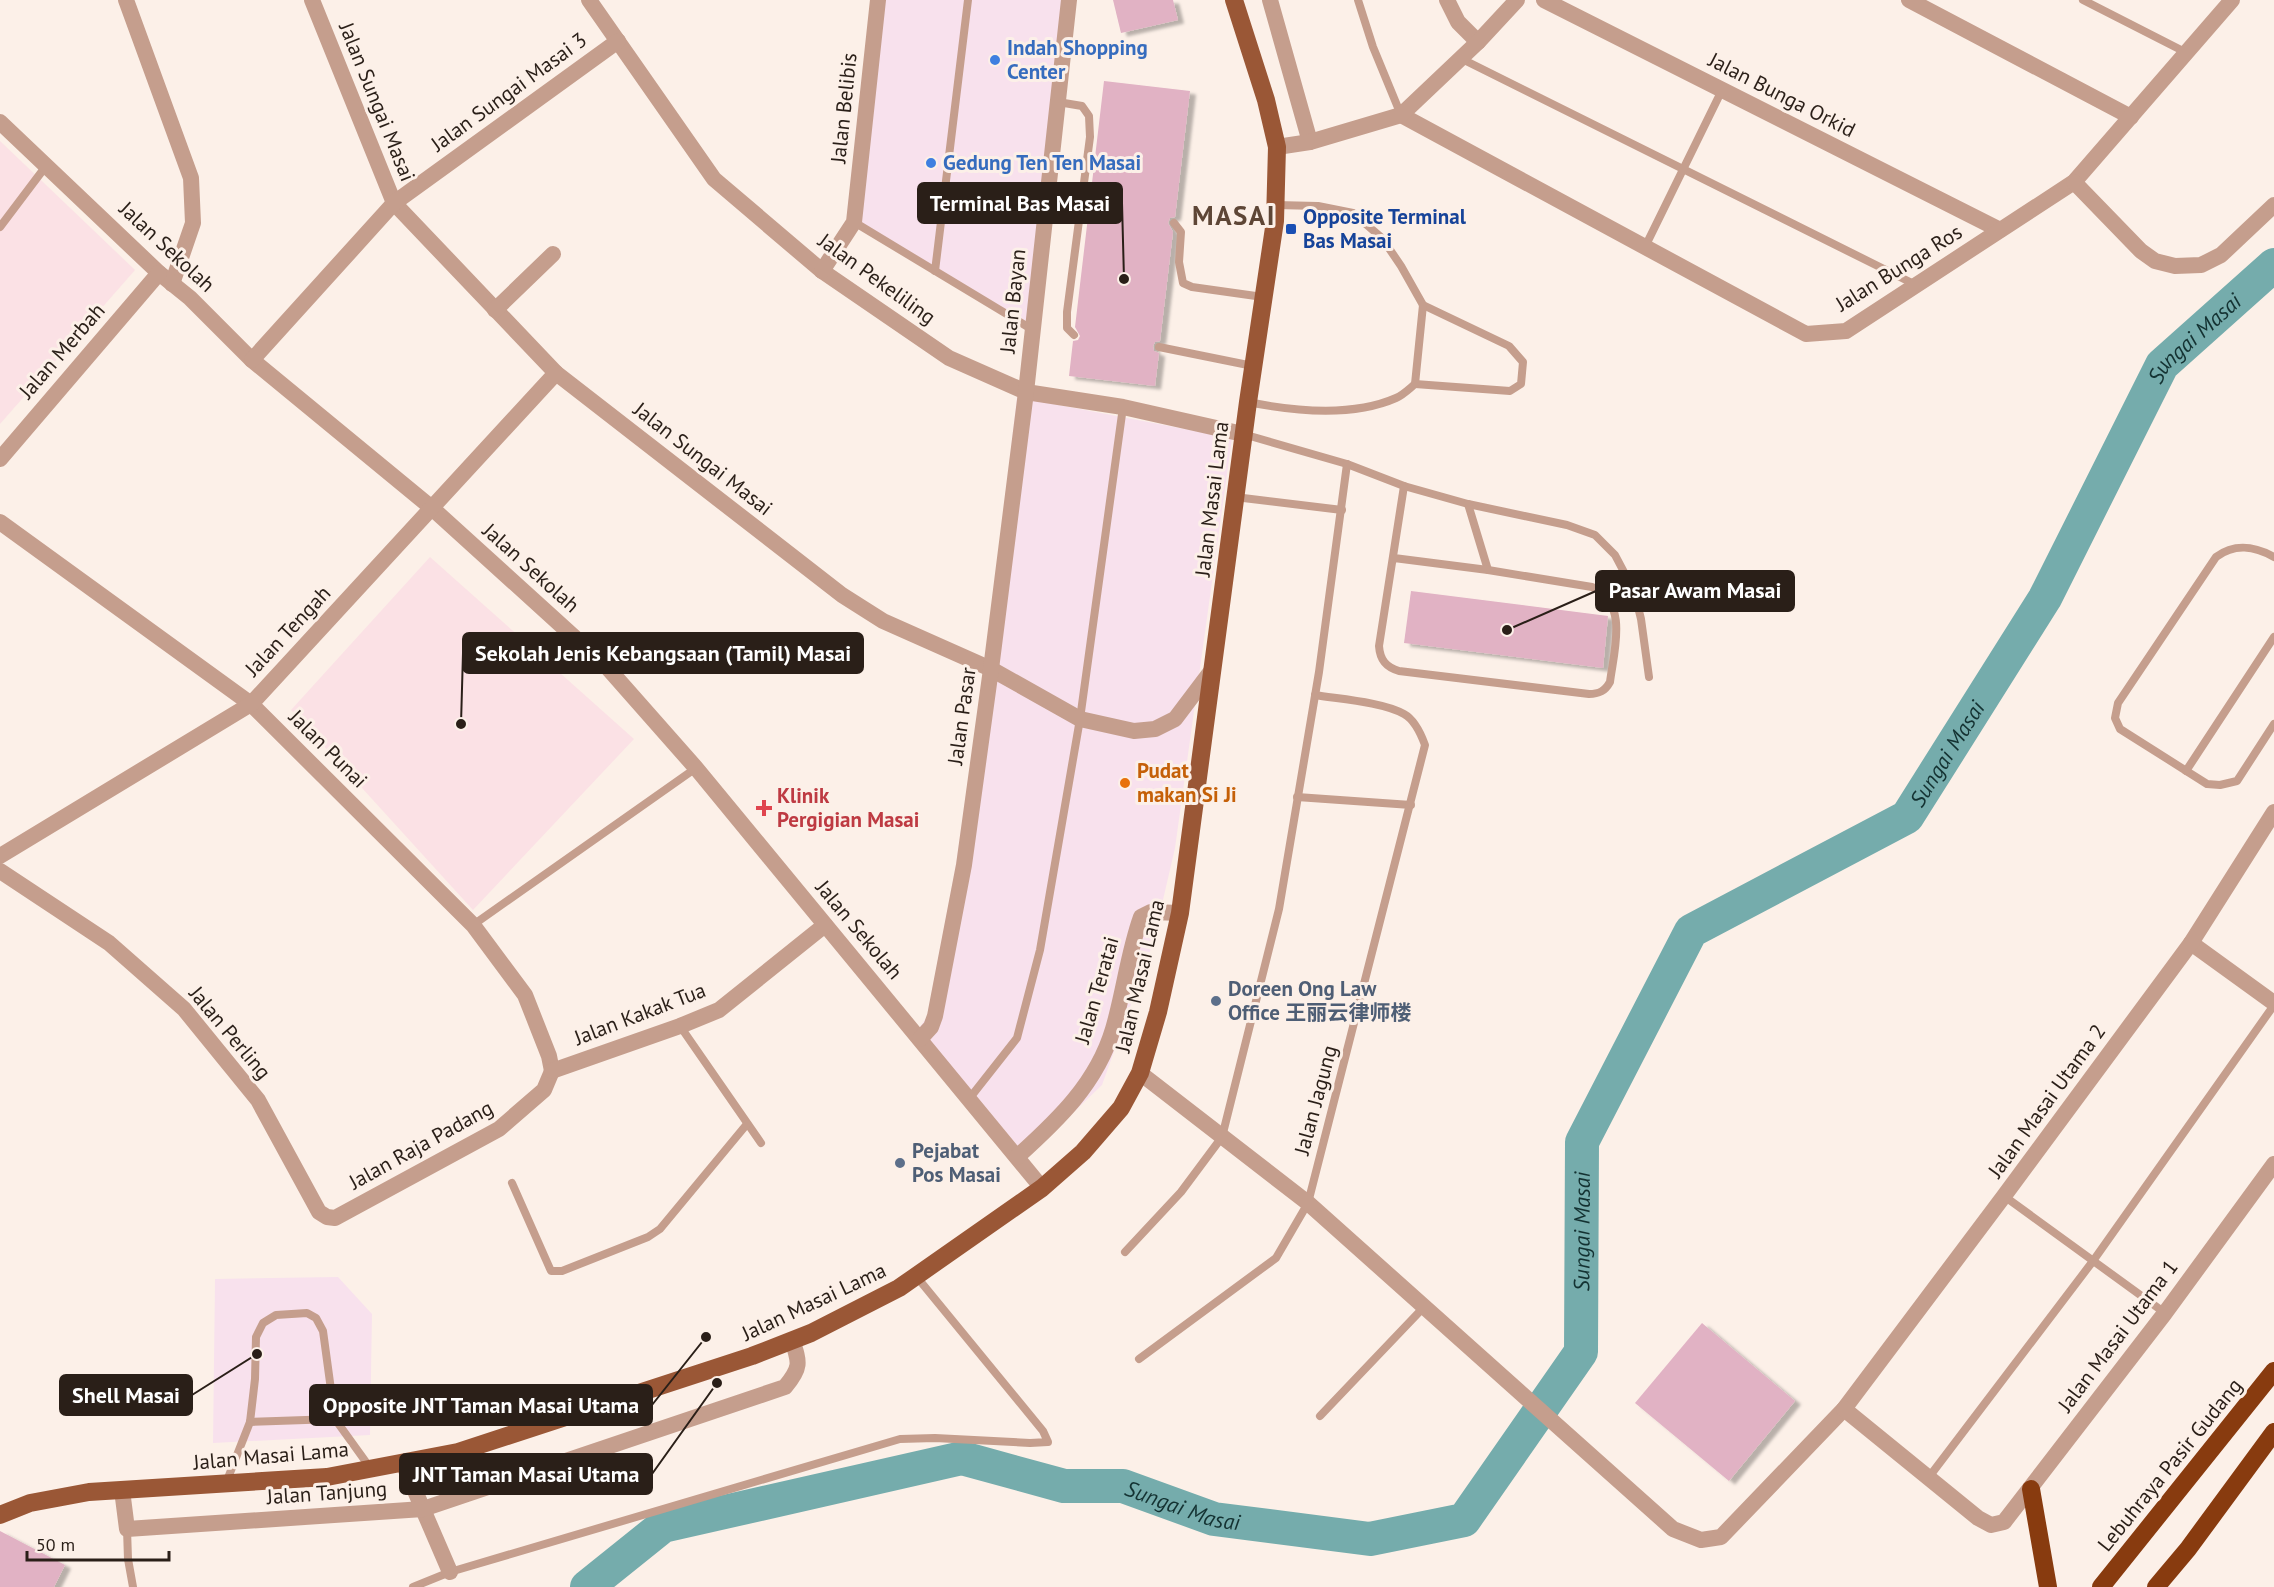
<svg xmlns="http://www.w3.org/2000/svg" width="2274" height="1587" font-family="'PT Sans','Noto Sans SC',sans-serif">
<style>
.commercial{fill:#f8e1ed}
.education{fill:#fbe1e5}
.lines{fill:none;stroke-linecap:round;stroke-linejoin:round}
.river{stroke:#75acac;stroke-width:34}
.building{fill:#e1b2c4;filter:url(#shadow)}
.lane{stroke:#c59e8d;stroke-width:8}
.street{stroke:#c59e8d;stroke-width:16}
.primary{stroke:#9a5736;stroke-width:18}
.highway{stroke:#883b0f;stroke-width:18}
.shop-dot{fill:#3f7fe0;stroke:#fcf0e8;stroke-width:2}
.transit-dot{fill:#1a4fb4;stroke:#fcf0e8;stroke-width:2}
.food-dot{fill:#e8710a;stroke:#fcf0e8;stroke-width:2}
.health-dot{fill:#e0444e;stroke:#fcf0e8;stroke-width:2}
.service-dot{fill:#5c6f8a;stroke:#fcf0e8;stroke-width:2}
.labels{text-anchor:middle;stroke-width:6;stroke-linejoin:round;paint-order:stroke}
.shop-label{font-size:21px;font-weight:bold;fill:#366cbe;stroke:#fcf0e8;text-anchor:start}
.street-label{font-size:21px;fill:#2a1f18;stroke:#fcf0e8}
.transit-label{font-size:21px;font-weight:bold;fill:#164399;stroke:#fcf0e8;text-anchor:start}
.food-label{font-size:21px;font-weight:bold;fill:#c56008;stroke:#fcf0e8;text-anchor:start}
.health-label{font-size:21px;font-weight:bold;fill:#be3a42;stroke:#fcf0e8;text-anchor:start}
.service-label{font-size:21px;font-weight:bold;fill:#4e5e75;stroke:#fcf0e8;text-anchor:start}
.water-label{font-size:22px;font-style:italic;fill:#143232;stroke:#fcf0e8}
.district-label{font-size:27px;font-weight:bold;letter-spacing:1.5px;fill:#5e4636;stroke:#fcf0e8}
.leader{fill:none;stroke:#2a1f18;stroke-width:2}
.callout-dot{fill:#2a1f18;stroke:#fcf0e8;stroke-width:2}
.callout{fill:#2a1f18;stroke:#2a1f18;stroke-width:2}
.callout-label{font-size:22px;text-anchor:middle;font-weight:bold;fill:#fff}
</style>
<defs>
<filter id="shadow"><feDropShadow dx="6" dy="3.5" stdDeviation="1.5" flood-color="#0004"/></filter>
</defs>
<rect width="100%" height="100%" fill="#fcf0e8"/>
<g class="commercial">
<path d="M871 0H1076L1039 329 847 214Z"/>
<path d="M1017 397 1232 438 1175 848 1153 943 1102 1085 1027 1157 919 1028 927 1017 956 865 990 627Z"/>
<path d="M338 1277 372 1314 370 1435 213 1443 215 1279Z"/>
</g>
<g class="education">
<path d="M0 141 135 270 0 424Z"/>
<path d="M430 557 634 739 473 910 291 710Z"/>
</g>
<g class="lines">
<path class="river" id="s1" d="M587 1587 663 1526 962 1458 1064 1486H1123L1214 1519 1370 1539 1464 1520 1581 1352 1582 1142 1691 931 1907 817 2045 598 2162 365 2274 265"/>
</g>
<g class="building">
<path d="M1113 0H1173L1178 20 1121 33Z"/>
<path d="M1104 81 1190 91 1175 217 1170 218 1168 223 1173 232 1160 341 1155 342 1153 346 1154 351 1159 353 1155 386 1069 376 1073 341 1078 340 1080 336 1075 327Z"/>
<path d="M1411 591 1608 616 1603 668 1404 643Z"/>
<path d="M1702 1323 1795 1401 1729 1481 1635 1403Z"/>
<path d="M0 1531 65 1565 54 1587H0Z"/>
</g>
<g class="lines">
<g class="lane">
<path d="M1358 0 1373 47 1401 115"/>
<path d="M2083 0 2187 53"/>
<path d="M1460 58 1916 285"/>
<path d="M1058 102 1082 106 1089 116 1090 137 1067 312V328L1074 335"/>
<path d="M854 222 1033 330"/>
<path d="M1174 223 1181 232 1179 262 1183 283 1192 287 1263 297"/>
<path d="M0 227 46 166"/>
<path d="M1645 247 1722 90"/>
<path d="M935 271 968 0"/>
<path d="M1159 347 1253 366"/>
<path d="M1415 384 1510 391 1521 384 1523 362 1509 346 1423 305"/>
<path d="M1248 402C1293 411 1353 417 1396 398 1403 395 1409 389 1415 384L1423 305 1401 266 1382 238 1353 213 1318 206 1276 205"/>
<path d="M1243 434 1347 464 1404 486 1468 504 1567 525 1595 535 1615 555 1634 591 1641 619 1649 677"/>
<path d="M1235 497 1342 510"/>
<path d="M1468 504 1488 570"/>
<path d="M2274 557C2254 546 2235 543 2216 557L2118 703 2115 718 2120 729 2207 784 2220 785 2237 781 2274 724"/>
<path d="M1394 558 1488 570 1592 587C1629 603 1614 650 1610 682 1605 691 1599 694 1589 694L1399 671C1386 667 1380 660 1379 646L1404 486"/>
<path d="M2186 771 2274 637"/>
<path d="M1297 797 1411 805"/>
<path d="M473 925 696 768"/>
<path d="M680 1026 761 1143"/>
<path d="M969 1099 1017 1038 1040 950 1080 719 1123 407"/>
<path d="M512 1183 551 1271H562L648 1237 660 1229 747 1124"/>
<path d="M2004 1196 2165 1313"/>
<path d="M1125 1252 1181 1192 1222 1137 1279 909 1319 672 1347 464"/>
<path d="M1139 1359 1276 1258 1308 1203 1425 745C1421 734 1415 720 1404 714 1383 702 1339 699 1315 695"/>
<path d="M1320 1416 1424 1307"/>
<path d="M250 1422 335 1419"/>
<path d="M1929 1477 2093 1261 2274 1005"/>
<path d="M226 1483 250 1422 255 1379 256 1337 263 1323 276 1315 307 1313 316 1318 323 1331 335 1419 371 1469"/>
<path d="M127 1529 128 1559 133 1587"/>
<path d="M413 1587 450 1572 900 1439 935 1438 1030 1443 1048 1442 1043 1431 916 1276"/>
</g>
<g class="street">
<path d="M126 0 191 178 193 223 172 284"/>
<path d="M312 0 394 203 556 373 842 595 883 621 991 669 1080 719 1134 731 1155 729 1175 719 1212 670"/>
<path d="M589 0 714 179 822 271 949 358 1026 392 1123 407 1243 434"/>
<path d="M1270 0 1310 142"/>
<path d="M1447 0 1458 22 1478 42"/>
<path d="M1544 0 2000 230"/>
<path d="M1909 0 2131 117"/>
<path d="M1401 115 1806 334 1846 331 2074 182 2232 0"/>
<path d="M0 122 159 273 190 298 252 360 433 509 606 666 696 768 1042 1188"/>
<path d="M1277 147 1310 142 1401 115 1478 42 1517 0"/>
<path d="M2074 182 2141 251 2155 261 2175 266 2201 265 2221 255 2274 205"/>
<path d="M822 271 854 222 878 0"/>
<path d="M495 310 553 254"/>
<path d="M252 360 394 203 618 41"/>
<path d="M0 459 159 273"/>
<path d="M0 522 251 704 473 925 525 995 549 1056 552 1071"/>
<path d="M0 856 251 704 556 373"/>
<path d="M0 871 109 943 184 1009 258 1100 319 1212 327 1217 335 1218 499 1129 544 1090 552 1071"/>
<path d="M2191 943 2274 1003"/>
<path d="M920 1039 931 1027 935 1016 964 865 991 669 1026 392 1069 0"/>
<path d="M552 1071 680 1026 719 1010 825 925"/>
<path d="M1140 1073 1308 1203 1673 1529 1701 1540 1721 1537 1844 1409 2004 1196 2191 943 2274 812"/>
<path d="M1017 1157C1058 1120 1097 1083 1113 1029 1124 992 1128 953 1141 917L1151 912 1180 913"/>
<path d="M1844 1409 1978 1518 1991 1525 2004 1522 2165 1313 2274 1164"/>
<path d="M403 1463 450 1572"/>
<path d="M122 1490 127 1529 423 1509 785 1387C801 1368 800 1363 792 1340"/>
</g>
<path class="primary" d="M0 1515 30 1503 89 1492 327 1477 458 1452 752 1356 811 1333 899 1288 1042 1188 1083 1152 1121 1108 1140 1073 1158 1012 1180 913 1248 402 1275 221 1277 147 1266 100 1234 0"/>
<g class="highway">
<path d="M2031 1489 2048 1587"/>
<path d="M2101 1587 2274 1371"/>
<path d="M2156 1587 2188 1549 2274 1432"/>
</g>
</g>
<g class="shop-dot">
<circle cx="995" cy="60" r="6"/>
<circle cx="931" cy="163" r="6"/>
</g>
<rect class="transit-dot" x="1285" y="223" width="12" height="12" rx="3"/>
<circle class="food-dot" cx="1125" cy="783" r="6"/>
<path class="health-dot" d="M761 799h6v6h6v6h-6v6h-6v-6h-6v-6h6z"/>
<g class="service-dot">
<circle cx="1216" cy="1001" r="6"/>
<circle cx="900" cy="1163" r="6"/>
</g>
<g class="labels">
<g class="shop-label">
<text x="1007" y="55">Indah Shopping<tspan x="1007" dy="24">Center</tspan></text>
<text x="943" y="170">Gedung Ten Ten Masai</text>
</g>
<g class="street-label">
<text transform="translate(509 92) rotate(-36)" y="7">Jalan Sungai Masai 3</text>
<text transform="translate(1782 95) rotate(27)" y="7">Jalan Bunga Orkid</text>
<text transform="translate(377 102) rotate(68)" y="7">Jalan Sungai Masai</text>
<text transform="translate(844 108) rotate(-84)" y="7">Jalan Belibis</text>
<text transform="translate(167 247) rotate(43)" y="7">Jalan Sekolah</text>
<text transform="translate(1899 268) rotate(-32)" y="7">Jalan Bunga Ros</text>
<text transform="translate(877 279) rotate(36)" y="7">Jalan Pekeliling</text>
<text transform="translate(1013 301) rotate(-84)" y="7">Jalan Bayan</text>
<text transform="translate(62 351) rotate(-49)" y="7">Jalan Merbah</text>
<text transform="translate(703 459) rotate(38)" y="7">Jalan Sungai Masai</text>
<text transform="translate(1212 499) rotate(-83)" y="7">Jalan Masai Lama</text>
<text transform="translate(531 568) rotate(42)" y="7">Jalan Sekolah</text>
<text transform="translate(288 631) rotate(-47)" y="7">Jalan Tengah</text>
<text transform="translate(962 716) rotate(-82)" y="7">Jalan Pasar</text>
<text transform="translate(328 749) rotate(45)" y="7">Jalan Punai</text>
<text transform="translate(859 930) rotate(50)" y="7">Jalan Sekolah</text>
<text transform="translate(1140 976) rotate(-77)" y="7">Jalan Masai Lama</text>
<text transform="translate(1097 990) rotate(-74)" y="7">Jalan Teratai</text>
<text transform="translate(640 1014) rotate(-21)" y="7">Jalan Kakak Tua</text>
<text transform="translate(230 1033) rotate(50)" y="7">Jalan Perling</text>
<text transform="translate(1316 1100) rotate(-75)" y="7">Jalan Jagung</text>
<text transform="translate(2047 1101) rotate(-54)" y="7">Jalan Masai Utama 2</text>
<text transform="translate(421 1145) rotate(-29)" y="7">Jalan Raja Padang</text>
<text transform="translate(814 1302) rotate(-25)" y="7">Jalan Masai Lama</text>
<text transform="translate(2118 1336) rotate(-53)" y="7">Jalan Masai Utama 1</text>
<text transform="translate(271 1456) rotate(-5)" y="7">Jalan Masai Lama</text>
<text transform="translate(2170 1465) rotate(-51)" y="7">Lebuhraya Pasir Gudang</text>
<text transform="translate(327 1493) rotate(-4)" y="7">Jalan Tanjung</text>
</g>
<g class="transit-label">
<text x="1303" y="224">Opposite Terminal<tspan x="1303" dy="24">Bas Masai</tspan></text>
</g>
<g class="food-label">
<text x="1137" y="778">Pudat<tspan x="1137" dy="24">makan Si Ji</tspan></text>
</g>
<g class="health-label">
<text x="777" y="803">Klinik<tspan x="777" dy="24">Pergigian Masai</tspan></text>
</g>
<g class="service-label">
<text x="1228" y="996">Doreen Ong Law<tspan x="1228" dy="24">Office 王丽云律师楼</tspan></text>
<text x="912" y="1158">Pejabat<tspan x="912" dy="24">Pos Masai</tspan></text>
</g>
<g class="water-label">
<text dy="8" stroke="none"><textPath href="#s1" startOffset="2376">Sungai Masai</textPath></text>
<text dy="8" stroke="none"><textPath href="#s1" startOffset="1890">Sungai Masai</textPath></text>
<text dy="8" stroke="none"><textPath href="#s1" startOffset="1244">Sungai Masai</textPath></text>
<text dy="8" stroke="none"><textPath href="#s1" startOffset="632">Sungai Masai</textPath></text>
</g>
<g class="district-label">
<text x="1234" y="225">MASAI</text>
</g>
</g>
<path class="leader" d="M1124 279L1122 203M1507 630L1596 591M461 724L463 653M257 1354L192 1395M706 1337L652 1405M717 1383L652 1474"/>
<g class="callout-dot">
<circle cx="1124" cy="279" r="6"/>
<circle cx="1507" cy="630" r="6"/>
<circle cx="461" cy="724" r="6"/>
<circle cx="257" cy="1354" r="6"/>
<circle cx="706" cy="1337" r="6"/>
<circle cx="717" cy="1383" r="6"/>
</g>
<g class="callout">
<rect x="918" y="183" width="204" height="40" rx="6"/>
<rect x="1596" y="571" width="198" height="40" rx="6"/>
<rect x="463" y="633" width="400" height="40" rx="6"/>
<rect x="60" y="1375" width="132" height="40" rx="6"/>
<rect x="310" y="1385" width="342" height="40" rx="6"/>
<rect x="400" y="1454" width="252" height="40" rx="6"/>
</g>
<g class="callout-label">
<text x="1020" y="211">Terminal Bas Masai</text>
<text x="1695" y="598">Pasar Awam Masai</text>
<text x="663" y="661">Sekolah Jenis Kebangsaan (Tamil) Masai</text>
<text x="126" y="1403">Shell Masai</text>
<text x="481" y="1413">Opposite JNT Taman Masai Utama</text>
<text x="526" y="1482">JNT Taman Masai Utama</text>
</g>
<path d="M27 1551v9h142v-9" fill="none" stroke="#2a1f18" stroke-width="3"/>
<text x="36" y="1551" font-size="18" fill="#2a1f18" stroke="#fcf0e8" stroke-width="4.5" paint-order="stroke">50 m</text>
</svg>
